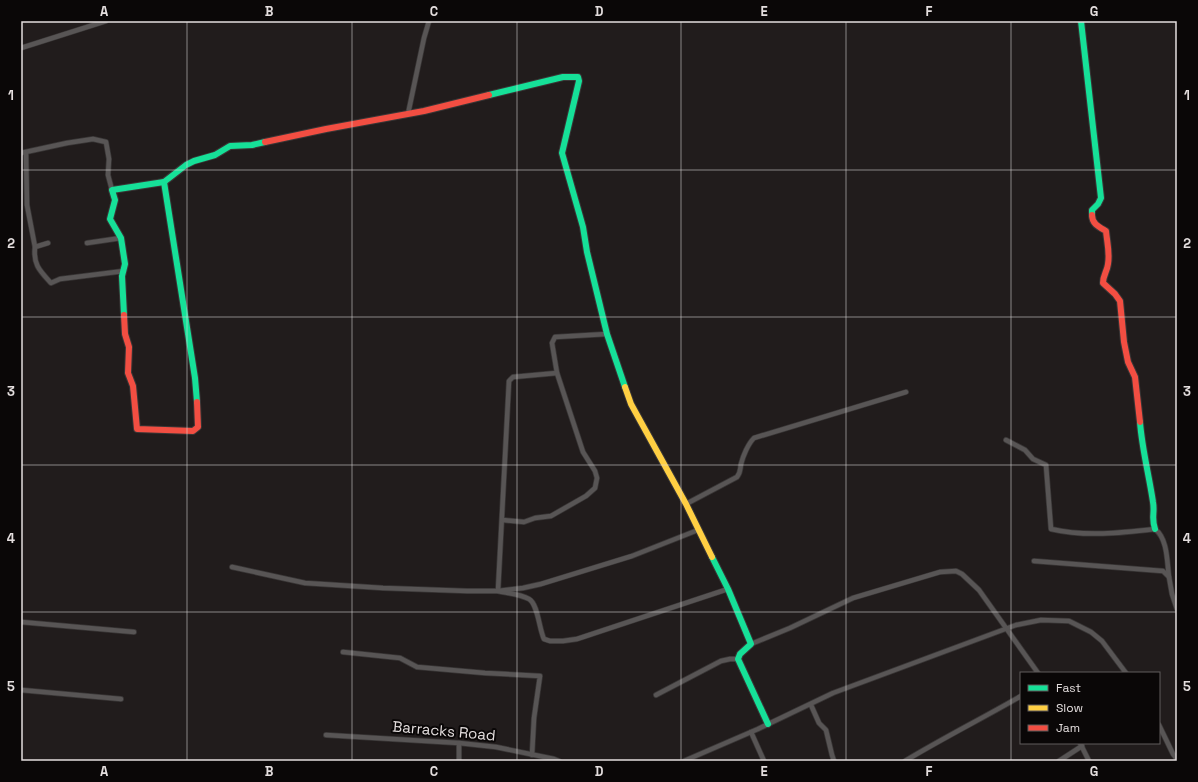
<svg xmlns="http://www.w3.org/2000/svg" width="1198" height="782" font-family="'Space Grotesk',sans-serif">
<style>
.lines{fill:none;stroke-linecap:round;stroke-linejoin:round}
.street-casing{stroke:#393636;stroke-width:6}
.fast-casing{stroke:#393636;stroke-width:8}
.slow-casing{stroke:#393636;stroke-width:8}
.jam-casing{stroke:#393636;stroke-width:8}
.street{stroke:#585555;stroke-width:4.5}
.fast{stroke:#16e098;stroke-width:6}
.slow{stroke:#ffcf43;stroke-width:6}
.jam{stroke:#f24e42;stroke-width:6}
.grid{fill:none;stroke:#e4dede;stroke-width:1;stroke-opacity:0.55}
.labels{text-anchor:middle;stroke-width:4;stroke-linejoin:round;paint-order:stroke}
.street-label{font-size:15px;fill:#e4dede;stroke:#0a0707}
.neatline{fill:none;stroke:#e4dede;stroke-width:1.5}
.grid-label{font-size:13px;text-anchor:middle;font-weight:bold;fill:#e4dede}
</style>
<rect width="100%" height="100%" fill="#211c1c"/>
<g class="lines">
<defs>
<g id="street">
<path d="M21 48 106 21"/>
<path d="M408 114 424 38 429 21"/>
<path d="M21 153 67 143 93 139 106 142 109 159 108 175 112 190"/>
<path d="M26 153 27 205 35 247"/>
<path d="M48 243 35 247C33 265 40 271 51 283L60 279 124 271"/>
<path d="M87 243 121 238"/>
<path d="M557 373 513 377 509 381 498 591C507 593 520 594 529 599 538 604 539 629 544 639L550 641H563L577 639 728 589"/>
<path d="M1006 440 1025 450 1033 459 1046 465 1051 529C1085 537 1121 533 1155 529 1168 539 1167 563 1169 577"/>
<path d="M686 504 737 477C741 472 740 469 741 464 743 456 748 444 754 438L906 392"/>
<path d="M503 520 524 522 535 518 551 516 586 496 595 488 597 478 595 471 583 452 557 373 552 343 555 337 607 334"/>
<path d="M1034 561 1163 571 1169 577 1172 594 1177 609"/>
<path d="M232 567 305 583 383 588 467 591H498L523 588 541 584 632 556 698 530"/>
<path d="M21 622 134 632"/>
<path d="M751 644 790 628 853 598 940 572 956 571 962 574 979 590 1038 673"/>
<path d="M343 652 400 658 417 667 485 673 540 676 534 718 532 755"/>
<path d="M21 690 121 699"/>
<path d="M656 695 721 661 730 659H738"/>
<path d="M811 705 819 723 826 730 832 755 834 761"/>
<path d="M1159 725 1173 754 1177 759"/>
<path d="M751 732 764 761"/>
<path d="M326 735 459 743 496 747 554 759 559 761"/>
<path d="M1080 743 1089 761"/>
<path d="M459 761V743"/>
<path d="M684 761 758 729 833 693 1016 625 1041 620 1069 621 1091 632 1102 641 1126 673"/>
<path d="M905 761C943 738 983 718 1021 696"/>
<path d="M1059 761 1082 746"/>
</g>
<g id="fast">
<path d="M1081 21 1101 198 1098 204 1092 210V215"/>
<path d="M489 95 563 77H578L579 81 562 153 583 227 587 252 607 334 625 387"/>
<path d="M164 182 195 378 197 402"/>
<path d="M124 315 122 276 125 264 121 238 110 219 115 200 112 190 164 182 186 165 194 161 215 155 230 146 252 145 265 142"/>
<path d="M1140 422C1142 449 1149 475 1153 502 1155 513 1151 518 1155 529"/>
<path d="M712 557 728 589 751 644 740 654 738 659 768 724"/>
</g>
<path id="slow" d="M625 387 631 404 686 504 712 557"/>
<g id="jam">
<path d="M265 142 326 129 424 111 489 95"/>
<path d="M1092 215C1092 224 1099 227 1106 231 1107 242 1110 253 1108 264 1107 272 1103 275 1103 283L1115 294 1120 301 1124 342 1128 362 1135 377 1140 422"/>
<path d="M124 315 125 334 129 347 128 373 133 386 137 429 193 431 198 427 197 402"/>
</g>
</defs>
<use href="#street" class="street-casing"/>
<use href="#fast" class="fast-casing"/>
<use href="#slow" class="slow-casing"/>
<use href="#jam" class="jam-casing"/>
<use href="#street" class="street"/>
<use href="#fast" class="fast"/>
<use href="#slow" class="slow"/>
<use href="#jam" class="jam"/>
</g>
<path class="grid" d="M187 21V761M352 21V761M517 21V761M681 21V761M846 21V761M1011 21V761M21 170H1177M21 317H1177M21 465H1177M21 612H1177"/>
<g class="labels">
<g class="street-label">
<text transform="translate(444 731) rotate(5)" y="5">Barracks Road</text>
</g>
</g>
<rect width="1198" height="782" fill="none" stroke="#0a0707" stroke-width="44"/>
<rect x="1020" y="672" width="140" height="72" fill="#0a0707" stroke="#615d5d"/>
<rect x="1028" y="685" width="20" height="6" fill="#16e098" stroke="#615d5d"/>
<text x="1056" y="692" font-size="12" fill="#e4dede">Fast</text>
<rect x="1028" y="705" width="20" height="6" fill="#ffcf43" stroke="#615d5d"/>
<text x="1056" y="712" font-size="12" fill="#e4dede">Slow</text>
<rect x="1028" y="725" width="20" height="6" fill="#f24e42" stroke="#615d5d"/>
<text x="1056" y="732" font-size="12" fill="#e4dede">Jam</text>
<rect x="22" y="22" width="1154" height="738" class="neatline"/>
<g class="grid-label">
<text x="104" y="16">A</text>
<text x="269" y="16">B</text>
<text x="434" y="16">C</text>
<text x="599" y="16">D</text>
<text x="764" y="16">E</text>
<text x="929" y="16">F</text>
<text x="1094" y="16">G</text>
<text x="11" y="100">1</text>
<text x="1187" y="100">1</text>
<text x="11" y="248">2</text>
<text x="1187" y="248">2</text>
<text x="11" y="396">3</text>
<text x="1187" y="396">3</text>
<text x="11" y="543">4</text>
<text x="1187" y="543">4</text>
<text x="11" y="691">5</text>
<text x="1187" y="691">5</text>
<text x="104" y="776">A</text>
<text x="269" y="776">B</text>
<text x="434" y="776">C</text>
<text x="599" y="776">D</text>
<text x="764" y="776">E</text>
<text x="929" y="776">F</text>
<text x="1094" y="776">G</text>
</g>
</svg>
